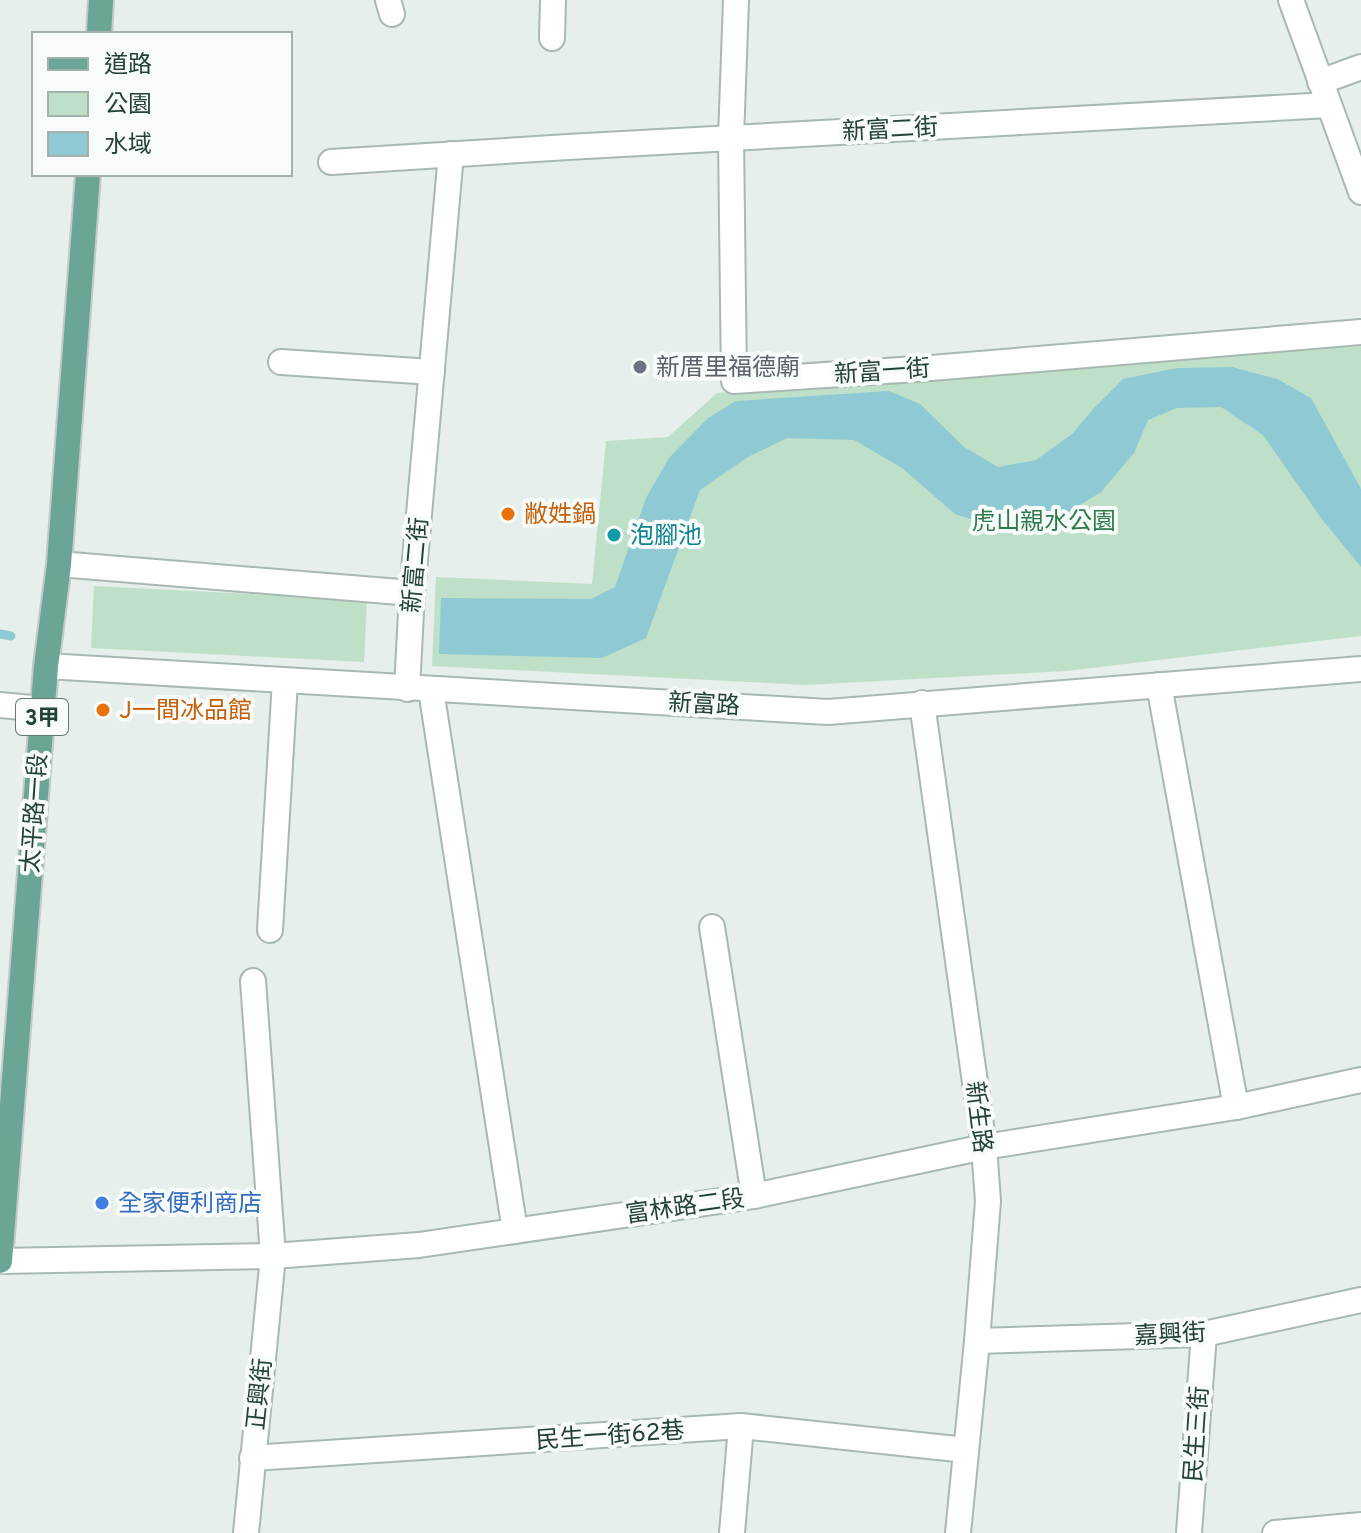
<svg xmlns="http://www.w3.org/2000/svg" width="1361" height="1533" font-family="Overpass,'Noto Sans TC',sans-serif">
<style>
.green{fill:#bfe0c8}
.water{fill:#8ec9d4}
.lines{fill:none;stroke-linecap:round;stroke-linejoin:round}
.stream{stroke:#8ec9d4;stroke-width:9}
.minor-casing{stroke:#a8b8b2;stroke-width:28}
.major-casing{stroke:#c2cac8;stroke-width:28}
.minor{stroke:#fff;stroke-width:24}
.major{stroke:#6aa596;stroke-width:24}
.worship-dot{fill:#6b7280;stroke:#f7fbf9;stroke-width:3}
.food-dot{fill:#e8710a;stroke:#f7fbf9;stroke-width:3}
.culture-dot{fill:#0f9aa8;stroke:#f7fbf9;stroke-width:3}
.shop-dot{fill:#3f7fe0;stroke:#f7fbf9;stroke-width:3}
.labels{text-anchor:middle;stroke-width:8;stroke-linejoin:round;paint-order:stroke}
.shield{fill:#f7fbf9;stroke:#637a73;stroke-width:2}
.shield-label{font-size:22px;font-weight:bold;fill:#24423a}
.street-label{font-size:24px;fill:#24423a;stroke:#f7fbf9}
.worship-label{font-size:24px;fill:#5b616d;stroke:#f7fbf9;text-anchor:start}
.food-label{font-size:24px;fill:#c56008;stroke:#f7fbf9;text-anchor:start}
.park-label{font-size:24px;fill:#2d7a4b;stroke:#f7fbf9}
.culture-label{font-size:24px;fill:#0d838f;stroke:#f7fbf9;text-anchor:start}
.shop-label{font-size:24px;fill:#366cbe;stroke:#f7fbf9;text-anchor:start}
</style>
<rect width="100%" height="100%" fill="#e6efeb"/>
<g class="green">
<path d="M1361 346V636L1066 671 806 685 432 666 436 577 592 584 606 441 668 437 717 393Z"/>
<path d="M94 586 367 600 364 662 91 648Z"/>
</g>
<path class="water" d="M1232 367 1277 379 1311 398 1361 489V567L1321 518 1263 435 1221 407 1177 408 1148 420 1134 453 1101 492 1049 524 1001 529 955 514 902 468 854 440 787 438 748 457 700 490 646 638 602 658 439 654 441 598 591 599 615 587 646 498 669 458 708 418 736 401 889 391 920 404 964 447 998 467 1036 460 1072 434 1094 408 1123 379 1177 368Z"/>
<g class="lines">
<path class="stream" d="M0 634 11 636"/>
<defs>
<g id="minor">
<path d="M388 0 392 14"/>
<path d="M736 0 731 138 734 381 931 368 1361 332"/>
<path d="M1291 0 1361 192"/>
<path d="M552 38 553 0"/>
<path d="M1320 82 1361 67"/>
<path d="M331 162 568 147 1329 105"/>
<path d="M281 362 432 372"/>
<path d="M59 564 412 593"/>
<path d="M46 666 828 712 1361 669"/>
<path d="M1159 685 1236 1107"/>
<path d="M407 689 412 593 451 154"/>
<path d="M431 690 515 1231"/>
<path d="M922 703 984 1147 988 1201 977 1341 958 1533"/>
<path d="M0 705 42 709"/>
<path d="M712 927 754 1196"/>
<path d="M270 930 285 681"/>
<path d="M0 1261 273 1256 419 1245 754 1196 984 1147 1236 1107 1361 1080"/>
<path d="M977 1341 1204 1334 1361 1300"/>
<path d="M252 1458 741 1426 966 1450"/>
<path d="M246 1533 273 1256 253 981"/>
<path d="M732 1533 741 1426"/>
<path d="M1189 1533 1204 1334"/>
<path d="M1275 1533 1361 1525"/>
</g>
<g id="major">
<path d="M99 34 101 0"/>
<path d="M0 1261 46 666 59 564 88 174"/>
</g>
</defs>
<use href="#minor" class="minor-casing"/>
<use href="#major" class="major-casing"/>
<use href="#minor" class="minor"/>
<use href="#major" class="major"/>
</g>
<circle class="worship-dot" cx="640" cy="367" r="8"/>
<g class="food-dot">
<circle cx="508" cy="514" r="8"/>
<circle cx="103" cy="710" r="8"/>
</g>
<circle class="culture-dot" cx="614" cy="535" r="8"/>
<circle class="shop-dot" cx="102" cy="1203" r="8"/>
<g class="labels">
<rect class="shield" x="16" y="699" width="52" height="36" rx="6"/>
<g class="shield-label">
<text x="42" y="725">3甲</text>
</g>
<g class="street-label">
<text transform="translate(890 129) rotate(-3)" y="8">新富二街</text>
<text transform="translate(882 371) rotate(-4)" y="8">新富一街</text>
<text transform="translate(415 565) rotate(-85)" y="8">新富二街</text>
<text transform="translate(704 704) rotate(3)" y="8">新富路</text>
<text transform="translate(34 813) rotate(-86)" y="8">太平路一段</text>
<text transform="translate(979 1117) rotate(83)" y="8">新生路</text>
<text transform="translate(685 1206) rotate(-8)" y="8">富林路二段</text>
<text transform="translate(1170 1334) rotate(-3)" y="8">嘉興街</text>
<text transform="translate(259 1394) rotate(-84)" y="8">正興街</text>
<text transform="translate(1196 1434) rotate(-86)" y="8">民生三街</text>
<text transform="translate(610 1435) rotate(-4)" y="8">民生一街62巷</text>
</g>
<g class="worship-label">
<text x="656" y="375">新厝里福德廟</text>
</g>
<g class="food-label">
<text x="524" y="522">敝姓鍋</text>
<text x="119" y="718">J一間冰品館</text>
</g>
<g class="park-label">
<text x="1044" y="529">虎山親水公園</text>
</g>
<g class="culture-label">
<text x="630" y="543">泡腳池</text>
</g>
<g class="shop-label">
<text x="118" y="1211">全家便利商店</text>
</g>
</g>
<rect x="32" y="32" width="260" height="144" fill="#f7fbf9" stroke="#a3b1ad" stroke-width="2"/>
<rect x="48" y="58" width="40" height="12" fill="#6aa596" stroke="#a3b1ad" stroke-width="2"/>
<text x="104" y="72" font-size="24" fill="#24423a">道路</text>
<rect x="48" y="92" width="40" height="24" fill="#bfe0c8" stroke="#a3b1ad" stroke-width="2"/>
<text x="104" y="112" font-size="24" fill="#24423a">公園</text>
<rect x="48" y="132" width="40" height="24" fill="#8ec9d4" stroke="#a3b1ad" stroke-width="2"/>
<text x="104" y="152" font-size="24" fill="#24423a">水域</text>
</svg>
